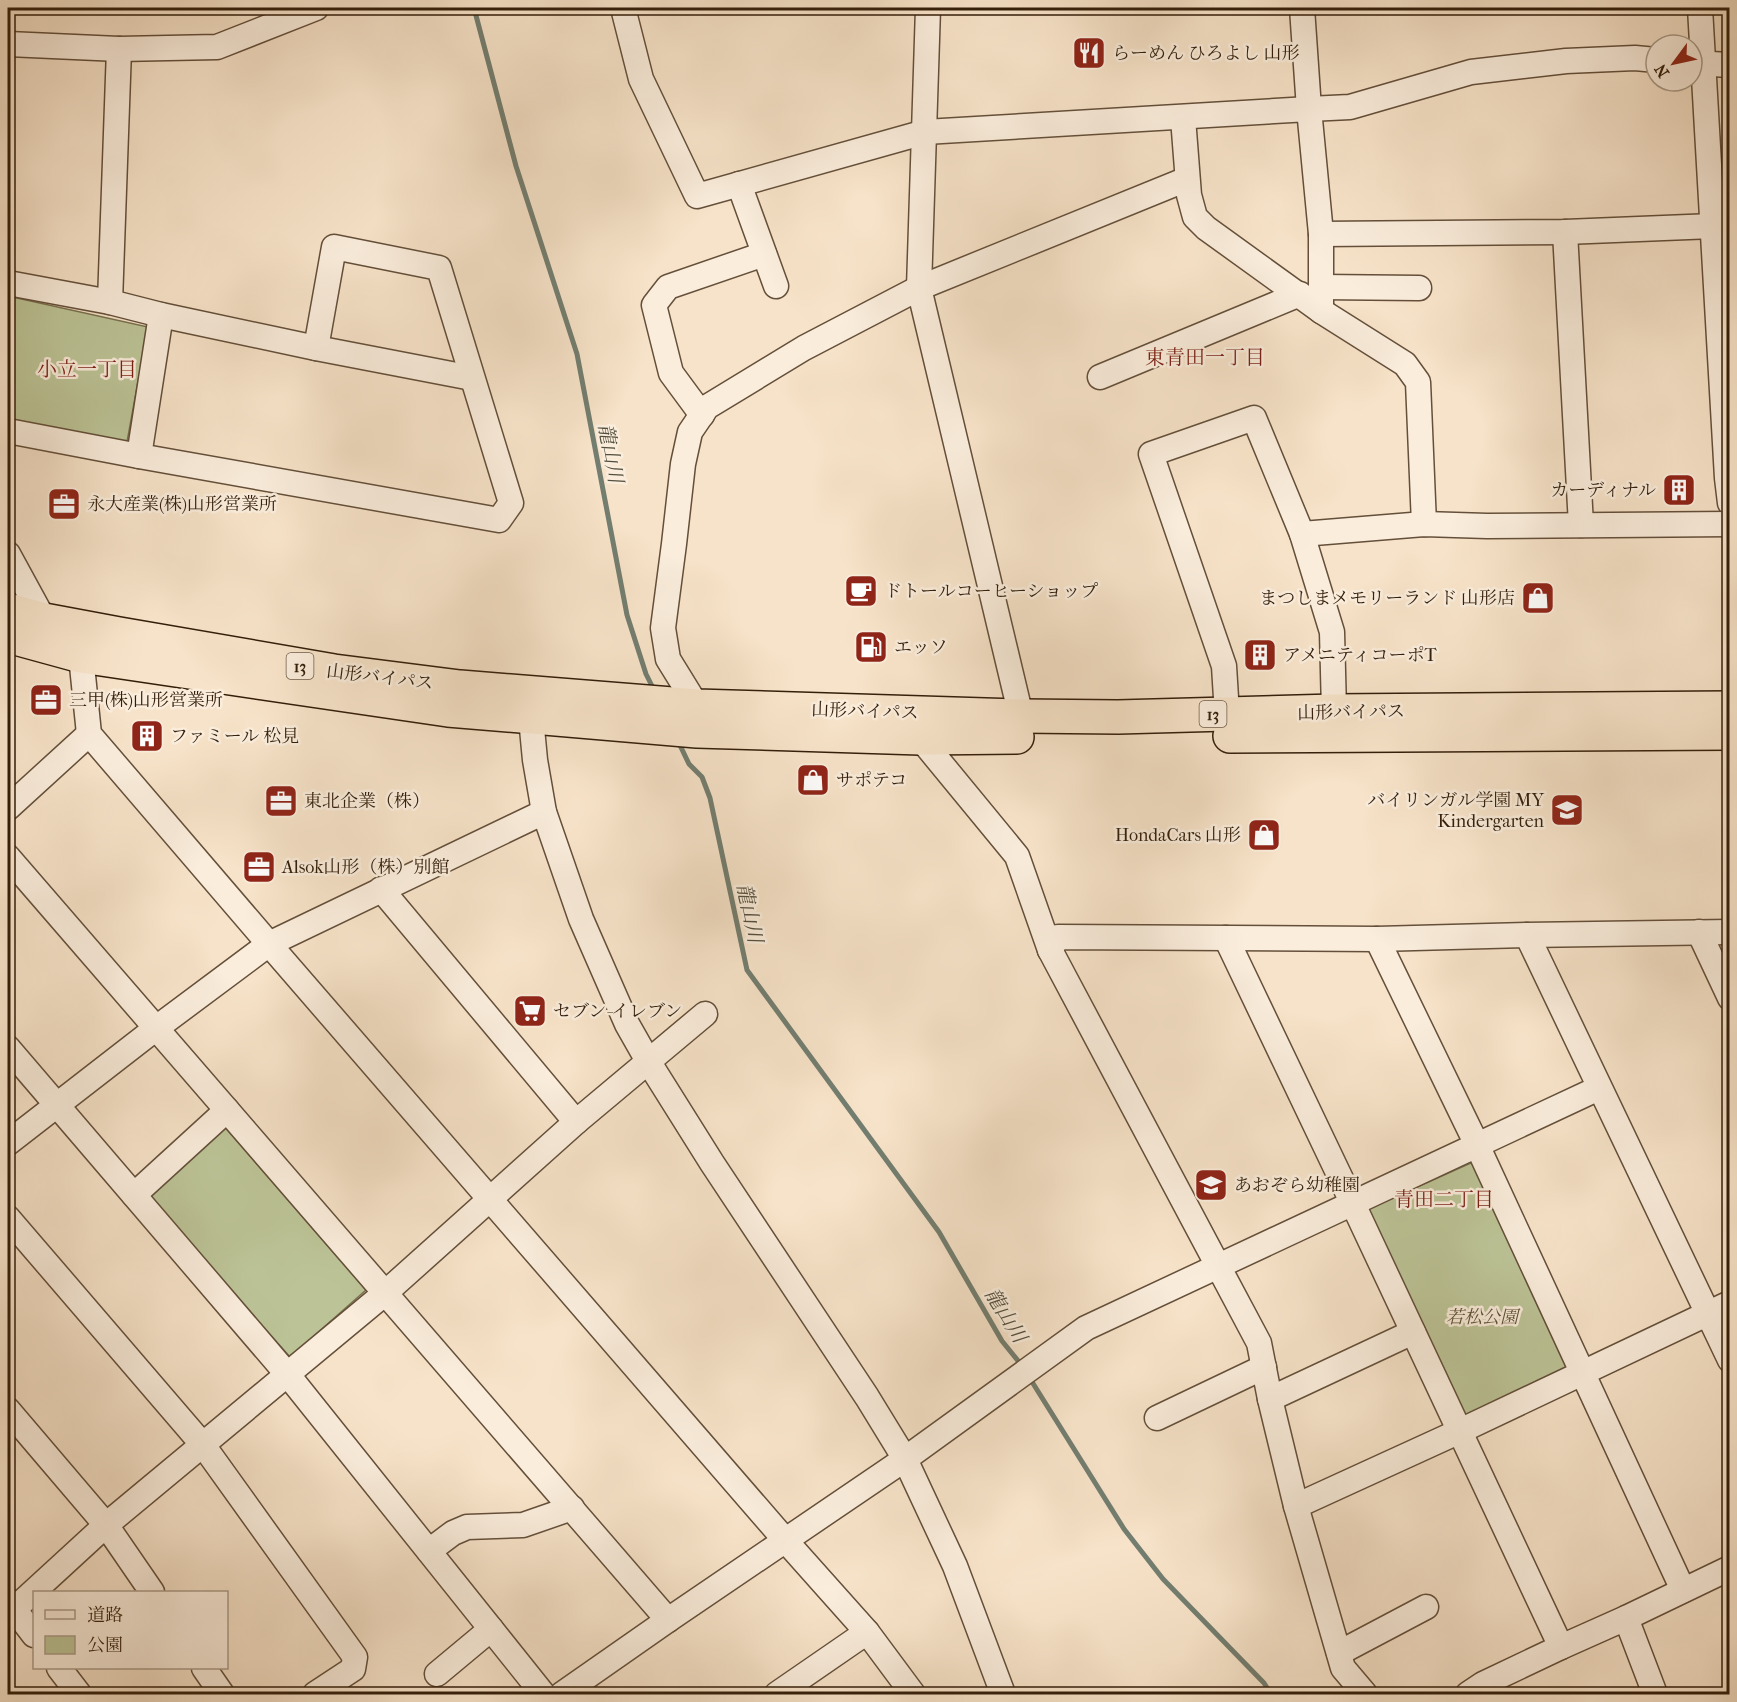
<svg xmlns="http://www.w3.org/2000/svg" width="1737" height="1702" font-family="'IM FELL French Canon','Noto Serif JP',serif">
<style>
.green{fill:#bcc497;stroke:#787150;stroke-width:1.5}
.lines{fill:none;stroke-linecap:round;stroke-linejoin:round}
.stream{stroke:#737e70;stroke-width:5}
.minor-casing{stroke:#644f3a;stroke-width:27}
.highway-casing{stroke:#331e0a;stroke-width:36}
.minor{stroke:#faeddc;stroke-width:24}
.highway{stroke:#f7e3c9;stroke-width:33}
.labels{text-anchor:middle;stroke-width:5;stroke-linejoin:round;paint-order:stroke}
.shield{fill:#faeddc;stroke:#6f5c49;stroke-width:1.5}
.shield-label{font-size:16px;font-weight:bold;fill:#331e0a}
.poi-label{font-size:18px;fill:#331e0a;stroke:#faeddc;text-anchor:start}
.street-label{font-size:18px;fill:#331e0a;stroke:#faeddc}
.park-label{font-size:18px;font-style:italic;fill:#5c5034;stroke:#faeddc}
.neighbourhood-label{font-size:20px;fill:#7a1f14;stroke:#faeddc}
.water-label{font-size:20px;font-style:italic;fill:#534e3d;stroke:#faeddc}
</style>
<rect width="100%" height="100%" fill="#f7e3c9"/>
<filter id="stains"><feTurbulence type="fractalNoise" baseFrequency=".00333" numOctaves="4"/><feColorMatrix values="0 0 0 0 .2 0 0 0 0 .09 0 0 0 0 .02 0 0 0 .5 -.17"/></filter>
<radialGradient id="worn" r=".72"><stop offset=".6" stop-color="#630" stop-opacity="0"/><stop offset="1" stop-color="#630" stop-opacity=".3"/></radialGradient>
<g class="green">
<path d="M8 296 148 327 127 442 8 419Z"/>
<path d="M223 1125 366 1290 290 1357 146 1195Z"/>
<path d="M1473 1162 1569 1368 1465 1417 1368 1209Z"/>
</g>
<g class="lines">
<g class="stream">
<path d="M474 8 516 166 577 354 627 615 646 674 655 692"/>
<path d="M678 741 689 764 702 777 710 798 747 970 939 1232 1002 1341 1023 1367"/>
<path d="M1029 1377 1124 1529 1163 1579 1264 1683 1271 1694"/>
</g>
<defs>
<g id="minor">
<path d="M623 8 641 79 697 196 925 132 1309 109 1321 234V311"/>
<path d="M928 8 919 288 1021 716"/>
<path d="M1302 8 1309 109 1350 107 1471 72 1566 61 1635 58 1656 60"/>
<path d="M1700 8 1727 478 1730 503"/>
<path d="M8 44 119 49 217 47 316 8"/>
<path d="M1692 63 1730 65"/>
<path d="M1183 118 1189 195 1195 217 1206 228 1321 311 1405 364 1418 382 1424 524"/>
<path d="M739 184 776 286"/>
<path d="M1565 232 1581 525"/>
<path d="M1321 234 1565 232 1713 226"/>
<path d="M8 283 110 302 161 315 316 348 472 378"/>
<path d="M1321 287 1419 288"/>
<path d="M110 302 119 49"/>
<path d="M1100 377 1300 294"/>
<path d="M702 415 671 373 654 305 668 287 764 254"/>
<path d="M8 431 139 456 499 520 511 503 439 268 334 247 316 348"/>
<path d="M139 456 161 315"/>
<path d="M1302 534 1424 524 1487 526 1730 524"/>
<path d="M8 554 44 620"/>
<path d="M81 656 89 734 269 944 785 1540 867 1632 913 1694"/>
<path d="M697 706 668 659 663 628 674 544 683 464 690 432 707 407 804 348 919 288 1187 179"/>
<path d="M1227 714 1224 666 1151 454 1254 418 1302 534 1332 632 1334 711"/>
<path d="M531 718 535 760 544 812 581 919 627 1024 648 1061 712 1163 867 1397 905 1459 955 1566 1003 1694"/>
<path d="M920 738 1017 856 1050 950 1259 1343 1270 1399 1296 1506 1343 1668 1365 1694"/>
<path d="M8 808 89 734"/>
<path d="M8 857 668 1620"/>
<path d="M381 889 576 1122"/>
<path d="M1699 932 1730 998"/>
<path d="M1527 935 1730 1360"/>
<path d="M1226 938 1353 1204 1561 1647"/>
<path d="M1377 939 1477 1145 1683 1590"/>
<path d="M1050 950 1058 937 1377 939 1527 935 1730 932"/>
<path d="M8 1048 288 1375 543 1694"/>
<path d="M8 1143 155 1029 269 944 544 812"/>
<path d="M134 1195 227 1110"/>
<path d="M8 1218 203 1445 355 1657 353 1669 315 1694"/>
<path d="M1270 1399 1413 1332"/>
<path d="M8 1410 106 1525 152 1592"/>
<path d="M1157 1418 1264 1367"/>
<path d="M1296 1506 1460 1431 1730 1303"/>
<path d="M429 1551 453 1533 467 1527 523 1525 572 1508"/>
<path d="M8 1601 34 1635"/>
<path d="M8 1615 106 1525 384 1294 576 1122 705 1014"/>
<path d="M1626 1618 1730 1568"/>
<path d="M1339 1653 1426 1607"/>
<path d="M59 1668 79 1694"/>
<path d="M204 1668 222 1694"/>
<path d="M437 1674 491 1629"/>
<path d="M562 1694 668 1620 905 1459 1086 1328 1599 1088"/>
<path d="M777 1694 867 1632"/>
<path d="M1468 1694 1483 1684 1561 1647 1626 1618 1655 1694"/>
</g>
<g id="highway">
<path d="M8 610 44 620 119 634 334 671 460 687 697 706 1021 716 1118 717 1334 711 1730 708"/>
<path d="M8 636 81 656 448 710 697 731 920 738 1017 737"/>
<path d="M1230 736 1730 733"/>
</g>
</defs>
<use href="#minor" class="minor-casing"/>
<use href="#highway" class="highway-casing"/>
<use href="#minor" class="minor"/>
<use href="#highway" class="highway"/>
</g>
<defs>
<symbol id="restaurant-square" viewBox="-11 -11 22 22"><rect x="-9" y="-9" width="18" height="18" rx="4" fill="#8f2418" stroke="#faeddc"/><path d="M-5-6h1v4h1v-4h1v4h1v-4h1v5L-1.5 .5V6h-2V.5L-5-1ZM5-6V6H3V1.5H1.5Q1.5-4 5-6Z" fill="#fff"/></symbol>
<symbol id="building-square" viewBox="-11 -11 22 22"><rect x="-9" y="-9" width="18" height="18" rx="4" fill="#8f2418" stroke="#faeddc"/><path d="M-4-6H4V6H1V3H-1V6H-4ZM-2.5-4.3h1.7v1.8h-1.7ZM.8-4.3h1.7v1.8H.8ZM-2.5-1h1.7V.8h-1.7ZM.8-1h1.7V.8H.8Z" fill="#fff"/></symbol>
<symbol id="office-square" viewBox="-11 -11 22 22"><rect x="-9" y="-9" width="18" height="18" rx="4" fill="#8f2418" stroke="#faeddc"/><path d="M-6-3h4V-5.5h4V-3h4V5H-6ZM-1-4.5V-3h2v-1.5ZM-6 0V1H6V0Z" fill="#fff"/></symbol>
<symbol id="cafe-square" viewBox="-11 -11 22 22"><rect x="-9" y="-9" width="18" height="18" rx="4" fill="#8f2418" stroke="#faeddc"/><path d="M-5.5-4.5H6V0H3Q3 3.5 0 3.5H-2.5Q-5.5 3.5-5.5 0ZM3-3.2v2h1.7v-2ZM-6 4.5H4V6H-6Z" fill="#fff"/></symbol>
<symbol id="shop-square" viewBox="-11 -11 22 22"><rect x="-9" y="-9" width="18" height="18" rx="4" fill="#8f2418" stroke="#faeddc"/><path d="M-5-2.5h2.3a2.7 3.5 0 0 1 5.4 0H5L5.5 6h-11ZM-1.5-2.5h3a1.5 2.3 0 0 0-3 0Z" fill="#fff"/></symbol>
<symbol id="fuel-square" viewBox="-11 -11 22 22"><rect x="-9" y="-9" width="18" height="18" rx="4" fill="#8f2418" stroke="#faeddc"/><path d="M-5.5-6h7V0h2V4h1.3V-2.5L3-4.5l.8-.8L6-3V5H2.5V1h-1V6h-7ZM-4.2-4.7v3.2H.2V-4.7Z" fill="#fff"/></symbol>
<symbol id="school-square" viewBox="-11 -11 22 22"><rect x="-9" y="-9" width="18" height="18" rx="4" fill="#8f2418" stroke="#faeddc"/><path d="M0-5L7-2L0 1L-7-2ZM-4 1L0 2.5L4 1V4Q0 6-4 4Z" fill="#fff"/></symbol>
<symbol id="supermarket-square" viewBox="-11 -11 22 22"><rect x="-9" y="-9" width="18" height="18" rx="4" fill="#8f2418" stroke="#faeddc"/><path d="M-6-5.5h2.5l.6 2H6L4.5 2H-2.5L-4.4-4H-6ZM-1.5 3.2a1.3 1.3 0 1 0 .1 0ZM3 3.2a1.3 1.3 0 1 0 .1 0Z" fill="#fff"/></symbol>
</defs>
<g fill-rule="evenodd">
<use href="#restaurant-square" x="1070" y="34" width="38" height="38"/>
<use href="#building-square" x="1660" y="471" width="38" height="38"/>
<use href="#office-square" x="45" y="485" width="38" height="38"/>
<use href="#cafe-square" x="842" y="572" width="38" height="38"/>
<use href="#shop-square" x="1519" y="579" width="38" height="38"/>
<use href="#fuel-square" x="852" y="628" width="38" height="38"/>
<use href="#building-square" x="1241" y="636" width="38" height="38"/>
<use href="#office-square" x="27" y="681" width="38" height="38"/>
<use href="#building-square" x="128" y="717" width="38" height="38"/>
<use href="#shop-square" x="794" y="761" width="38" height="38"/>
<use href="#office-square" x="262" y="782" width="38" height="38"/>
<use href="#school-square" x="1548" y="791" width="38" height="38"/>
<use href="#shop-square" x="1245" y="816" width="38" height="38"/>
<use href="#office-square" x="240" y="848" width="38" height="38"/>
<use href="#supermarket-square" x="511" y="992" width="38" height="38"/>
<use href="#school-square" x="1192" y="1166" width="38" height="38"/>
</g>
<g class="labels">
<g class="shield">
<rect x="286.5" y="653" width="27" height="26" rx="4.5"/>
<rect x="1199.5" y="701" width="27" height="26" rx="4.5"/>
</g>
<g class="shield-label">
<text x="300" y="672">13</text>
<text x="1213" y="720">13</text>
</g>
<g class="poi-label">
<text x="1112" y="59">らーめん ひろよし 山形</text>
<text x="1656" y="496" text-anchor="end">カーディナル</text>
<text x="87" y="510">永大産業(株)山形営業所</text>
<text x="884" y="597">ドトールコーヒーショップ</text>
<text x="1515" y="604" text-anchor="end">まつしまメモリーランド 山形店</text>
<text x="894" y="653">エッソ</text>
<text x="1283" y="661">アメニティコーポT</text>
<text x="69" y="706">三甲(株)山形営業所</text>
<text x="170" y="742">ファミール 松見</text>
<text x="836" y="786">サポテコ</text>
<text x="1544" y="806" text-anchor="end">バイリンガル学園 MY<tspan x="1544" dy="21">Kindergarten</tspan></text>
<text x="304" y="807">東北企業（株）</text>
<text x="1241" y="841" text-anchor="end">HondaCars 山形</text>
<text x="282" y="873">Alsok山形（株）別館</text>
<text x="553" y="1017">セブン-イレブン</text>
<text x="1234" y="1191">あおぞら幼稚園</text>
</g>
<g class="street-label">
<text transform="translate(380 677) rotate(7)" y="6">山形バイパス</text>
<text transform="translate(865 711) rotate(2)" y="6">山形バイパス</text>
<text transform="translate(1351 712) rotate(-1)" y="6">山形バイパス</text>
</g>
<g class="park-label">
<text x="1482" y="1323">若松公園</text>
</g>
<g class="neighbourhood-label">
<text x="1205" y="364">東青田一丁目</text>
<text x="87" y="376">小立一丁目</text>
<text x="1444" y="1206">青田二丁目</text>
</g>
<g class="water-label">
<text transform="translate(611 453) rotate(79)" y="7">龍山川</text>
<text transform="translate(750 913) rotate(78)" y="7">龍山川</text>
<text transform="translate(1006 1315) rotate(58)" y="7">龍山川</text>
</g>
</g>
<rect width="1737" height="1702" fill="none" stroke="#f7e3c9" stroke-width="30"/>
<rect x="9" y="9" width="1719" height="1684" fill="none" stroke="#331e0a" stroke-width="3"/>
<rect x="15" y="15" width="1707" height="1672" fill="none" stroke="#331e0a" stroke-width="1.5"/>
<rect x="33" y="1591" width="195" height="78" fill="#faeddc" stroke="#aa9a88" stroke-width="1.5"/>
<rect x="45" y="1610" width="30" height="9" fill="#faeddc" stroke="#aa9a88" stroke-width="1.5"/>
<text x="87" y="1621" font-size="18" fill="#331e0a">道路</text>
<rect x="45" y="1636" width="30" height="18" fill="#bcc497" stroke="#aa9a88" stroke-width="1.5"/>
<text x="87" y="1651" font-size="18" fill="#331e0a">公園</text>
<g transform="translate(1674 63) rotate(237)"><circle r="28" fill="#faeddc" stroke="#aa9a88" stroke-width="1.5"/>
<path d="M0-4.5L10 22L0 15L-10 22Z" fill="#8f2418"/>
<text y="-9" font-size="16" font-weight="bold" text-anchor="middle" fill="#331e0a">N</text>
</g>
<rect width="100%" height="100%" filter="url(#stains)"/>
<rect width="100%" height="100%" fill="url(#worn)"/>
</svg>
